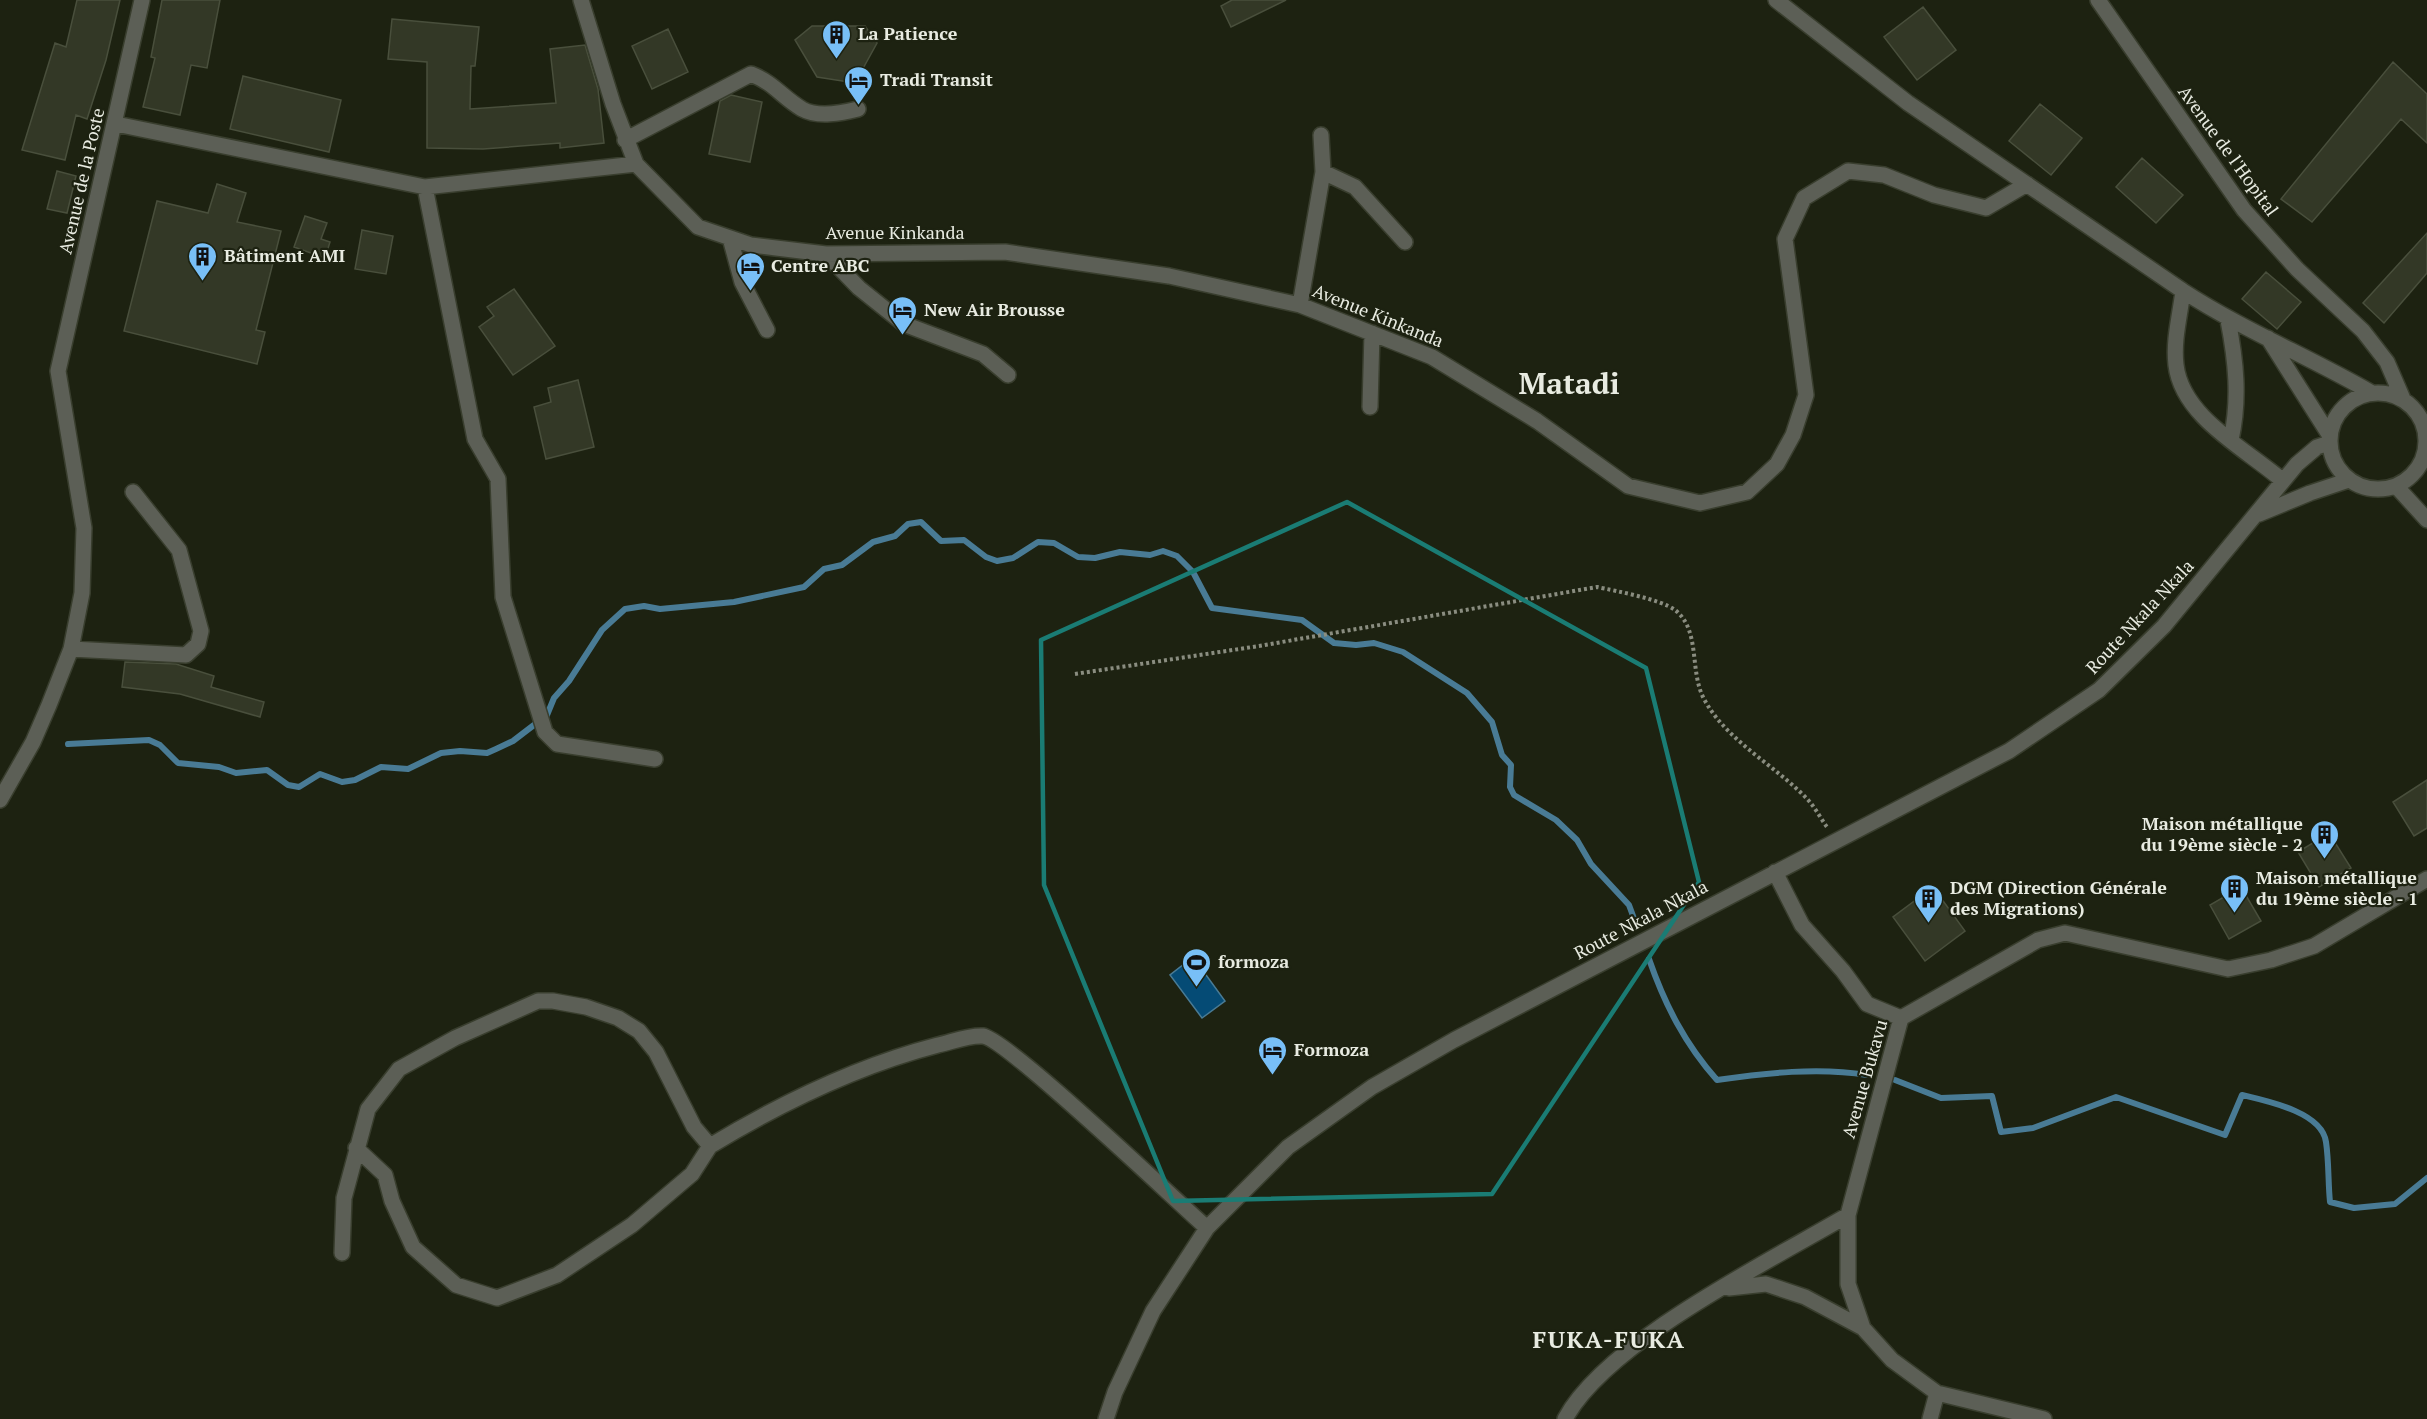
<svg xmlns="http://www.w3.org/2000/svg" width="2427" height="1419" viewBox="0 0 2427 1419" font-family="'PT Serif',serif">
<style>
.water{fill:#054b75;stroke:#497b95;stroke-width:1.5}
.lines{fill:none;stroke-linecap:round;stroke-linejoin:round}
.stream{stroke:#497b95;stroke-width:6}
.building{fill:#333826;stroke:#494f3c;stroke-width:1.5}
.minor-casing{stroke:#393e2e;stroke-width:18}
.path{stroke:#8a8d80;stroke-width:4;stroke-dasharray:3 3;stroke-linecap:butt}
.minor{stroke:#5c5f56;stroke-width:15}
.marked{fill:none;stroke:#1a7c74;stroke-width:4.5;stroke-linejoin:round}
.labels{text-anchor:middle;stroke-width:4.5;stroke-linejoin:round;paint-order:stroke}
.poi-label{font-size:18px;font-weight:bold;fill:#e8ebe1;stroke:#1d2211;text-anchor:start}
.street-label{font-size:18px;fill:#e8ebe1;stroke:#1d2211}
.district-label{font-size:24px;font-weight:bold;letter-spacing:1.5px;fill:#e8ebe1;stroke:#1d2211}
.town-label{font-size:30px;font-weight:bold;fill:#e8ebe1;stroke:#1d2211}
</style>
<rect width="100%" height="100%" fill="#1d2211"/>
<!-- water -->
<path class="water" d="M1193 957 1225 1001 1202 1018 1170 975Z"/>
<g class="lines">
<!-- stream -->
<path class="stream" d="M68 744 149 740 160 745 178 763 219 767 236 773 267 770 288 785 299 787 320 774 342 782 355 780 381 767 408 769 441 753 460 751 487 753 496 749 513 741 547 715 554 698 569 681 602 630 625 609 644 606 660 609 734 602 804 587 824 569 842 565 873 542 895 536 908 524 921 522 941 541 964 540 986 557 997 561 1013 558 1038 542 1054 543 1078 557 1095 558 1120 552 1150 555 1163 551 1177 556 1193 572 1212 608 1302 620 1334 643 1356 645 1374 643 1403 652 1467 693 1492 722 1502 755 1511 765 1510 787 1514 795 1556 820 1577 840 1591 864 1629 905 1636 924
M1649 959C1665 1005 1685 1044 1717 1080 1766 1073 1818 1067 1867 1075
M1895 1080 1941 1098 1992 1096 2001 1132 2033 1128 2116 1097 2225 1135 2242 1095C2267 1101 2322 1112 2326 1142 2329 1162 2328 1183 2330 1202L2354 1208 2395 1204 2427 1178"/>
</g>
<!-- building -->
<path class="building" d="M77 0H120L106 60 87 119 76 115 65 160 22 150 55 43 66 47Z
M162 0H220L207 68 191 65 180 115 143 107 155 58 151 57Z
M1232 0H1286L1231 27 1221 6Z
M1923 7 1956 50 1917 80 1884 37Z
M392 19 479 27 475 66H471L470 109 556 103 550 49 585 45 598 89 604 143 560 148V143L483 149 427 148V62L388 59Z
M812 26H865L877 43 855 83 817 77 795 40Z
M668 29 688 72 652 89 632 46Z
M2393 62 2427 94V143L2401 119 2312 222 2281 199Z
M243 76 341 100 329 152 230 129Z
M731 95 762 102 750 162 709 154 720 101Z
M2040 104 2082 138 2051 175 2009 141Z
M2142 158 2183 195 2156 223 2116 187Z
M57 171 76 176 67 213 47 209Z
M217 184 246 193 237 222 281 231 256 330 265 332 257 364 124 331 157 201 208 213Z
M305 216 327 223 321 239 330 242 325 258 294 247Z
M362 230 393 236 386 274 355 269Z
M2427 233V273L2384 323 2363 303Z
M2266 272 2301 302 2277 329 2242 299Z
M514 289 555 346 513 375 479 327 494 316 487 307Z
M578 380 594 447 546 459 534 407 551 402 548 388Z
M125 662 176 664 214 676 211 687 264 702 260 717 180 694 122 687Z
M2427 780V828L2414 836 2393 802Z
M2329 833 2351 868 2319 887 2298 852Z
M1933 887 1965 931 1925 961 1893 917Z
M2241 887 2261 921 2229 939 2210 905Z"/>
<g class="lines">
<defs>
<path id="minor" d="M581 0 613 104 636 164 698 227 751 245 826 254 1005 252 1169 276 1300 305 1432 357 1537 421 1628 486 1700 503 1747 492 1777 464 1793 435 1806 395 1785 239 1804 198 1848 171 1884 175 1934 195 1986 208 2027 184
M1776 0 1908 103 2183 291C2243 330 2310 357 2372 393
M2098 0 2244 210 2297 269 2363 331 2387 362 2403 399
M116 124 425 187 636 164
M625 140 751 74C774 83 782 97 802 109 818 118 842 113 858 109
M1323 172 1355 187 1405 242
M425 187 475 439 498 479 503 597 545 732 557 744 655 759
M730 238 742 282 767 330
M826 254 859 288 904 324 983 354 1008 375
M2183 291C2180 315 2173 341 2176 365 2182 417 2246 449 2283 481
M1300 305 1323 172 1321 135
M2228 320C2236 361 2240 399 2231 440
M2268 338 2330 436
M2330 441a48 48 0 1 1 96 0a48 48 0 1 1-96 0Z
M1370 407 1372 333
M2396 486 2427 520
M2259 514 2310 493 2349 480
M71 649 186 655 198 644 201 631 179 550 133 492
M0 800 33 742 49 705 71 649 82 593 84 528 58 371 142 0
M1775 872 1802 925 1843 971 1867 1004 1901 1018
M356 1148 385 1175 392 1201 413 1247 456 1285 497 1298 557 1275 632 1225 692 1174 710 1146
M342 1253 344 1198 368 1109 399 1069 455 1038 538 1001H553L586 1007 618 1018 639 1031 656 1052 694 1127 710 1146C781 1103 857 1066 938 1045 952 1042 968 1035 983 1036 1007 1039 1176 1201 1207 1228
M1729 1288 1766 1284 1805 1297 1863 1328
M1106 1419 1115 1392 1153 1311 1207 1228 1288 1147 1372 1087 1454 1040 2009 751 2099 690 2164 626 2297 464 2317 447 2329 443
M1565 1419C1606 1342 1770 1261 1848 1215
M1930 1419 1937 1393
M2044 1419 1937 1393 1892 1360 1863 1328 1848 1284V1215L1901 1018 2038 940 2065 933 2228 969 2271 960 2314 946 2427 879"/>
</defs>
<!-- minor casing -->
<use href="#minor" class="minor-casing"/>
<!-- path -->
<path class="path" d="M1075 674 1259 646 1597 587C1616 591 1660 599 1675 610 1701 630 1689 671 1704 699 1727 742 1777 766 1809 801 1816 809 1821 819 1827 827"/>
<!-- minor -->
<use href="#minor" class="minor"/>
</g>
<!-- marked area -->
<path class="marked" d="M1347 502 1646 668 1699 882 1492 1194 1173 1201 1044 885 1041 640Z"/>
<!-- icons -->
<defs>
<symbol id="building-pin" viewBox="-11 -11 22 30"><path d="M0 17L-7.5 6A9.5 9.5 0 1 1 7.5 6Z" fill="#78bff7" stroke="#1d2211"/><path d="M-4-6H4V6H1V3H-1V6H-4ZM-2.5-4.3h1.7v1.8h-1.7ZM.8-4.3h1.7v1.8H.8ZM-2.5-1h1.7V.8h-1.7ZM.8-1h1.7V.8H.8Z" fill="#111"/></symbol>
<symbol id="hotel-pin" viewBox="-11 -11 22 30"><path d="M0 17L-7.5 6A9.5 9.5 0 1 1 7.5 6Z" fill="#78bff7" stroke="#1d2211"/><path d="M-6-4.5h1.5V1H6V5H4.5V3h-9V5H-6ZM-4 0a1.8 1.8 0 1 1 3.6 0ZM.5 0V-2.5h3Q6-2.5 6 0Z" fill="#111"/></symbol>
<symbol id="stadium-pin" viewBox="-11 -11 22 30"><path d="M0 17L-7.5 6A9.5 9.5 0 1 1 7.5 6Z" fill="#78bff7" stroke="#1d2211"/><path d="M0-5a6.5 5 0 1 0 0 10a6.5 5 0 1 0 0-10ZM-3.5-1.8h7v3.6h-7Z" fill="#111"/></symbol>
</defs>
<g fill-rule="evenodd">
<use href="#building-pin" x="820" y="18" width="33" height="45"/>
<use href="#hotel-pin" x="842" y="64" width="33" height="45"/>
<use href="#building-pin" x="186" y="240" width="33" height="45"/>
<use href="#hotel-pin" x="734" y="250" width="33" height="45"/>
<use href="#hotel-pin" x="886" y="294" width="33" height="45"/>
<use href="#building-pin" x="2308" y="818" width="33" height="45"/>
<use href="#building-pin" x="2218" y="872" width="33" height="45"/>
<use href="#building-pin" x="1912" y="882" width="33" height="45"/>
<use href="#stadium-pin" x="1180" y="946" width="33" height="45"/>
<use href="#hotel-pin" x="1256" y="1034" width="33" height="45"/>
</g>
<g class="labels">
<!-- poi labels -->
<g class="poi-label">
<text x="858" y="40">La Patience</text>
<text x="880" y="86">Tradi Transit</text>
<text x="224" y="262">Bâtiment AMI</text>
<text x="771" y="272">Centre ABC</text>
<text x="924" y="316">New Air Brousse</text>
<text x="2303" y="830" text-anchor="end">Maison métallique<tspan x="2303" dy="21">du 19ème siècle - 2</tspan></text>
<text x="2256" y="884">Maison métallique<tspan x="2256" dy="21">du 19ème siècle - 1</tspan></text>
<text x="1950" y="894">DGM (Direction Générale<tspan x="1950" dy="21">des Migrations)</tspan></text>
<text x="1218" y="968">formoza</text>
<text x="1294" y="1056">Formoza</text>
</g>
<!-- street labels -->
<g class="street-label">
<text transform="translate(2228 151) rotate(54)" y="6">Avenue de l'Hopital</text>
<text transform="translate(82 181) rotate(-77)" y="6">Avenue de la Poste</text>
<text x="895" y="239">Avenue Kinkanda</text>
<text transform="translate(1378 316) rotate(22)" y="6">Avenue Kinkanda</text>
<text transform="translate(2140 617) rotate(-47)" y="6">Route Nkala Nkala</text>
<text transform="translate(1641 920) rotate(-28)" y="6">Route Nkala Nkala</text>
<text transform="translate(1865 1079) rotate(-74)" y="6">Avenue Bukavu</text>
</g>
<!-- district labels -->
<g class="district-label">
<text x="1609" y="1348">FUKA-FUKA</text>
</g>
<!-- town labels -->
<g class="town-label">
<text x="1569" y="394">Matadi</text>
</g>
</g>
</svg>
